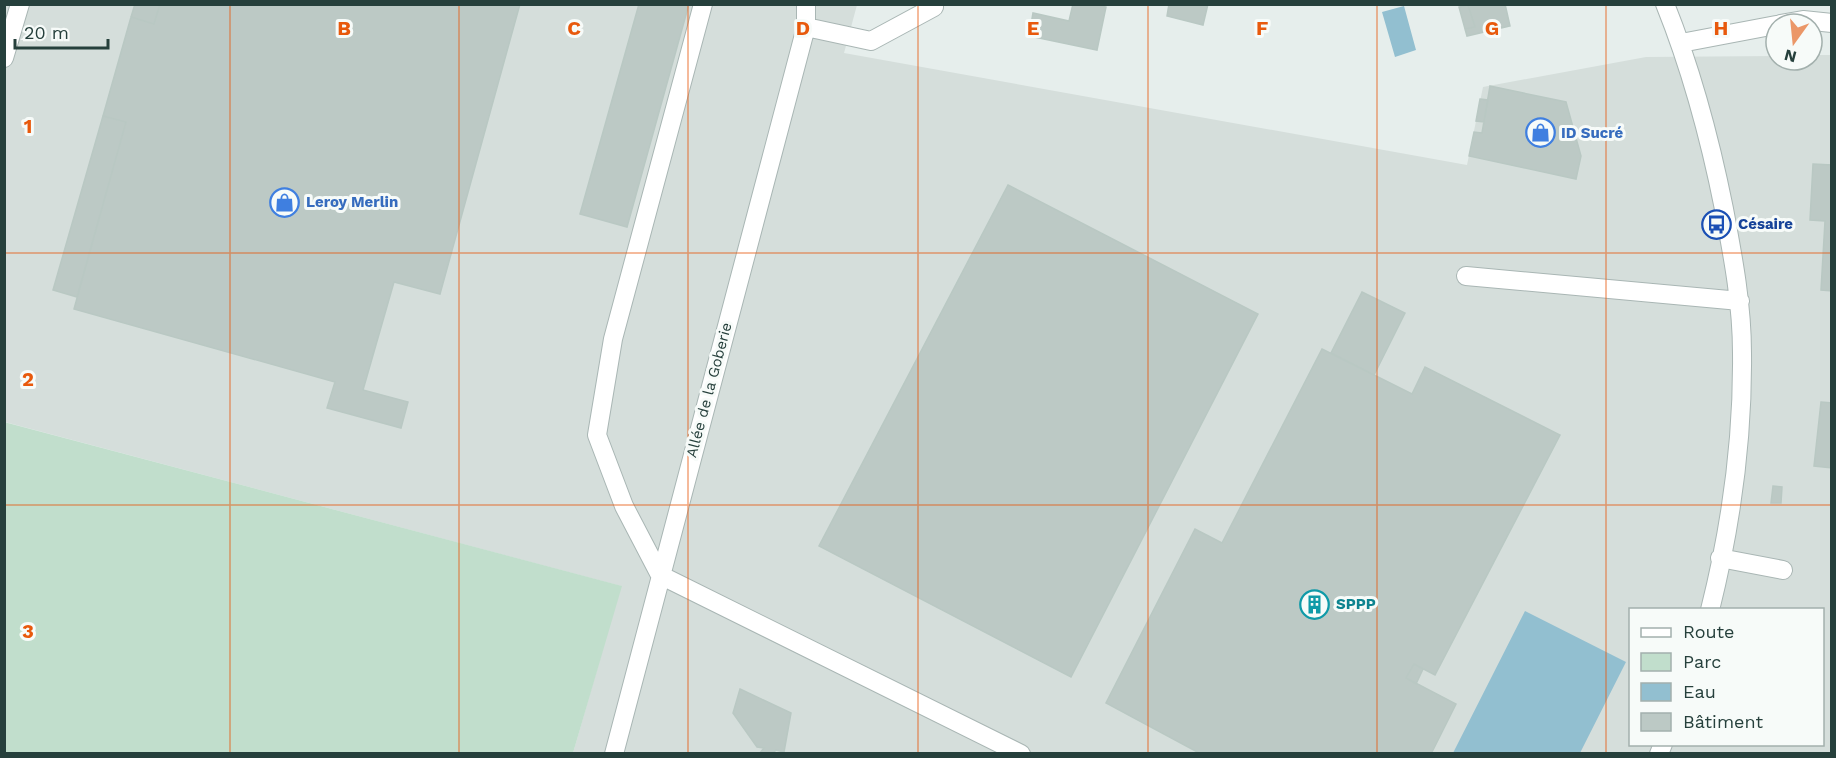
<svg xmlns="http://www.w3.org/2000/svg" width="1836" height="758" viewBox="0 0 1836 758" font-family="'Work Sans',sans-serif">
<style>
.built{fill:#d5dedb;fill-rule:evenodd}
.green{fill:#c1decc}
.water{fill:#92bfd0}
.building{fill:#bcc9c5;stroke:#b9c8c3;stroke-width:1.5}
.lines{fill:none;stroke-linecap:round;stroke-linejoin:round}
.minor-casing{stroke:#a9b6b4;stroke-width:20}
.minor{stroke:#fff;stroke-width:18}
.grid{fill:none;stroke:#e8590c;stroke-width:1.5;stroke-opacity:0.55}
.labels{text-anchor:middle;stroke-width:6;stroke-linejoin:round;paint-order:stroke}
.shop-label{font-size:15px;font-weight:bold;fill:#366cbe;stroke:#f7fbf9;text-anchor:start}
.transit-label{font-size:15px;font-weight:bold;fill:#164399;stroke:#f7fbf9;text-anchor:start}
.street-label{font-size:15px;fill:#26403c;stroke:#f7fbf9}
.culture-label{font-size:15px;font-weight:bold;fill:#0d838f;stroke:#f7fbf9;text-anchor:start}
.grid-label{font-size:20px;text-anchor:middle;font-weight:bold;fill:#e8590c;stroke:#f7fbf9;stroke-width:6;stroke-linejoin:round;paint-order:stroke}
</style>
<rect width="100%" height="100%" fill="#e6eeec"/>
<!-- built -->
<path class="built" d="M4 5H857L844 53 1467 165 1483 87 1646 57 1776 56V60H1812V55H1831V753H573L621 586 5 422ZM1630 610H1822V744H1630Z"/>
<!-- green -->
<path class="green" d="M4 422 622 586 573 753H5Z"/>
<!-- water -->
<path class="water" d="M1404 6 1416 50 1395 57 1382 12Z
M1525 611 1626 662 1580 753H1453Z"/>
<!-- building -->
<path class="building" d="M135 4H160L154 24 131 17Z
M160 4H520L440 294 394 282 363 390 408 402 401 428 327 408 335 382 74 309 126 122 103 116 131 17 154 24Z
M639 4H689L627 227 580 214Z
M1073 4H1094L1106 7 1097 50 1029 36 1033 13 1069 21Z
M1169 4H1208L1203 25 1167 16Z
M1505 4 1510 26 1467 36 1465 29 1475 27 1468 5Z
M1468 5 1475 27 1465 29 1459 7Z
M1490 86 1566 102 1581 156 1576 179 1469 156 1474 132 1482 133Z
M1480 99 1488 100 1484 122 1476 121Z
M103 116 126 122 77 297 53 290Z
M1813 164 1832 165V291L1821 290 1825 221 1810 220Z
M1008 185 1258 314 1071 677 819 546Z
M1362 292 1405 313 1374 375 1331 353Z
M1322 349 1412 394 1425 367 1560 435 1435 675 1414 664 1406 678 1456 704 1431 754H1201L1106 703 1195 529 1222 543Z
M1821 402 1832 403V468L1814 466Z
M1773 486 1782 487 1781 503H1771Z
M1414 664 1423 669 1416 684 1406 678Z
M740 689 791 713 784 752 776 750 772 754H759L764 748 757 747 733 713Z"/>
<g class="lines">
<defs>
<path id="minor" d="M703 4 613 339 597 435 624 506 660 575 1021 754
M1665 4C1692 71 1710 139 1724 209 1733 257 1742 304 1742 353 1743 439 1731 526 1710 610
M1780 24 1803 20 1832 23
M806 27 871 41 934 7
M1681 43 1776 25
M4 58 20 4
M1466 276 1740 301
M1720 558 1783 570
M614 754 806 27V4
M1659 754 1663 744"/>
</defs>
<!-- minor casing -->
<use href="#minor" class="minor-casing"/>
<!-- minor -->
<use href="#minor" class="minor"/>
</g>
<!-- grid -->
<path class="grid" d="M230 4V754M459 4V754M688 4V754M918 4V754M1148 4V754M1377 4V754M1606 4V754M4 253H1832M4 505H1832"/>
<!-- icons -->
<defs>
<symbol id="shop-ring" viewBox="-11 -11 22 22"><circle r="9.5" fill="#f7fbf9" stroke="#3f7fe0" stroke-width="1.5"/><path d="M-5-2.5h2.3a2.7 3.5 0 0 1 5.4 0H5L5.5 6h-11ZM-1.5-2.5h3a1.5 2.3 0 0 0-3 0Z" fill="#3f7fe0"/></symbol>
<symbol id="bus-ring" viewBox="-11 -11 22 22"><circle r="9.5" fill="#f7fbf9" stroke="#1a4fb4" stroke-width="1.5"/><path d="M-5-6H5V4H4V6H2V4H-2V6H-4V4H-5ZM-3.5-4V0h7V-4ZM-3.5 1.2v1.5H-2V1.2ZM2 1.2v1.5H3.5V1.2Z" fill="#1a4fb4"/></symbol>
<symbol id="building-ring" viewBox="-11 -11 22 22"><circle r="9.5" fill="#f7fbf9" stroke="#0f9aa8" stroke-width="1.5"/><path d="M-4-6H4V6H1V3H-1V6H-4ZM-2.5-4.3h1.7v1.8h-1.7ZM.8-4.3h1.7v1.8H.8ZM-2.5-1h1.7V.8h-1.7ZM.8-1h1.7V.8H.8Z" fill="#0f9aa8"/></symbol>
</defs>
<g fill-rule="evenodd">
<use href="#shop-ring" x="1524" y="116" width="33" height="33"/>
<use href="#shop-ring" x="268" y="186" width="33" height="33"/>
<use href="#bus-ring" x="1700" y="208" width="33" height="33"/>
<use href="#building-ring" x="1298" y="588" width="33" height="33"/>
</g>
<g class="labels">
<!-- shop labels -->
<g class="shop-label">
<text x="1561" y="138">ID Sucré</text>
<text x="306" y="207">Leroy Merlin</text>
</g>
<!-- transit labels -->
<g class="transit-label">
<text x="1738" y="229">Césaire</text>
</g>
<!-- street labels -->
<g class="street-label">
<text transform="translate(709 390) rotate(-75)" y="5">Allée de la Goberie</text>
</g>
<!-- culture labels -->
<g class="culture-label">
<text x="1336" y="609">SPPP</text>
</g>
</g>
<g class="grid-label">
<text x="344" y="35">B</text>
<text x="574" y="35">C</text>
<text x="803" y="35">D</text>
<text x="1033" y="35">E</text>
<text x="1262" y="35">F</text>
<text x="1492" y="35">G</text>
<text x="1721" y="35">H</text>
<text x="28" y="133">1</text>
<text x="28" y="386">2</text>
<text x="28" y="638">3</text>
</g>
<!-- border -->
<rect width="1836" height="758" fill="none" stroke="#26403c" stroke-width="12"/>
<!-- legend -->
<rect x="1629" y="608" width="195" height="138" fill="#f7fbf9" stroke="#a3b0ad" stroke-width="1.5"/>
<rect x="1641" y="628" width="30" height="9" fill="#ffffff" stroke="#a3b0ad" stroke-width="1.5"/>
<text x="1683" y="638" font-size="18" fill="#26403c">Route</text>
<rect x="1641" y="653" width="30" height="18" fill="#c1decc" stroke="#a3b0ad" stroke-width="1.5"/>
<text x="1683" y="668" font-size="18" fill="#26403c">Parc</text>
<rect x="1641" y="683" width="30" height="18" fill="#92bfd0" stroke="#a3b0ad" stroke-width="1.5"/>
<text x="1683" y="698" font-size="18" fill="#26403c">Eau</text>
<rect x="1641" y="713" width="30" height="18" fill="#bcc9c5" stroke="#a3b0ad" stroke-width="1.5"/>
<text x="1683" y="728" font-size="18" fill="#26403c">Bâtiment</text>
<!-- north arrow -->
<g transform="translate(1794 42) rotate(195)"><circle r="28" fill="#f7fbf9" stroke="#a3b0ad" stroke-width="1.5"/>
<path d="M0-4.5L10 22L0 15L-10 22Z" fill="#eb9768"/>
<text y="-9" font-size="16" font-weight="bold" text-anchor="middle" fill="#26403c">N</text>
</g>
<!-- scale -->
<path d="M15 39v9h93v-9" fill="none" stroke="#26403c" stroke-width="3"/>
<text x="24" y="39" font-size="18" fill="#26403c" stroke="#f7fbf9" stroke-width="4.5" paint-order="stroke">20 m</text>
</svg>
